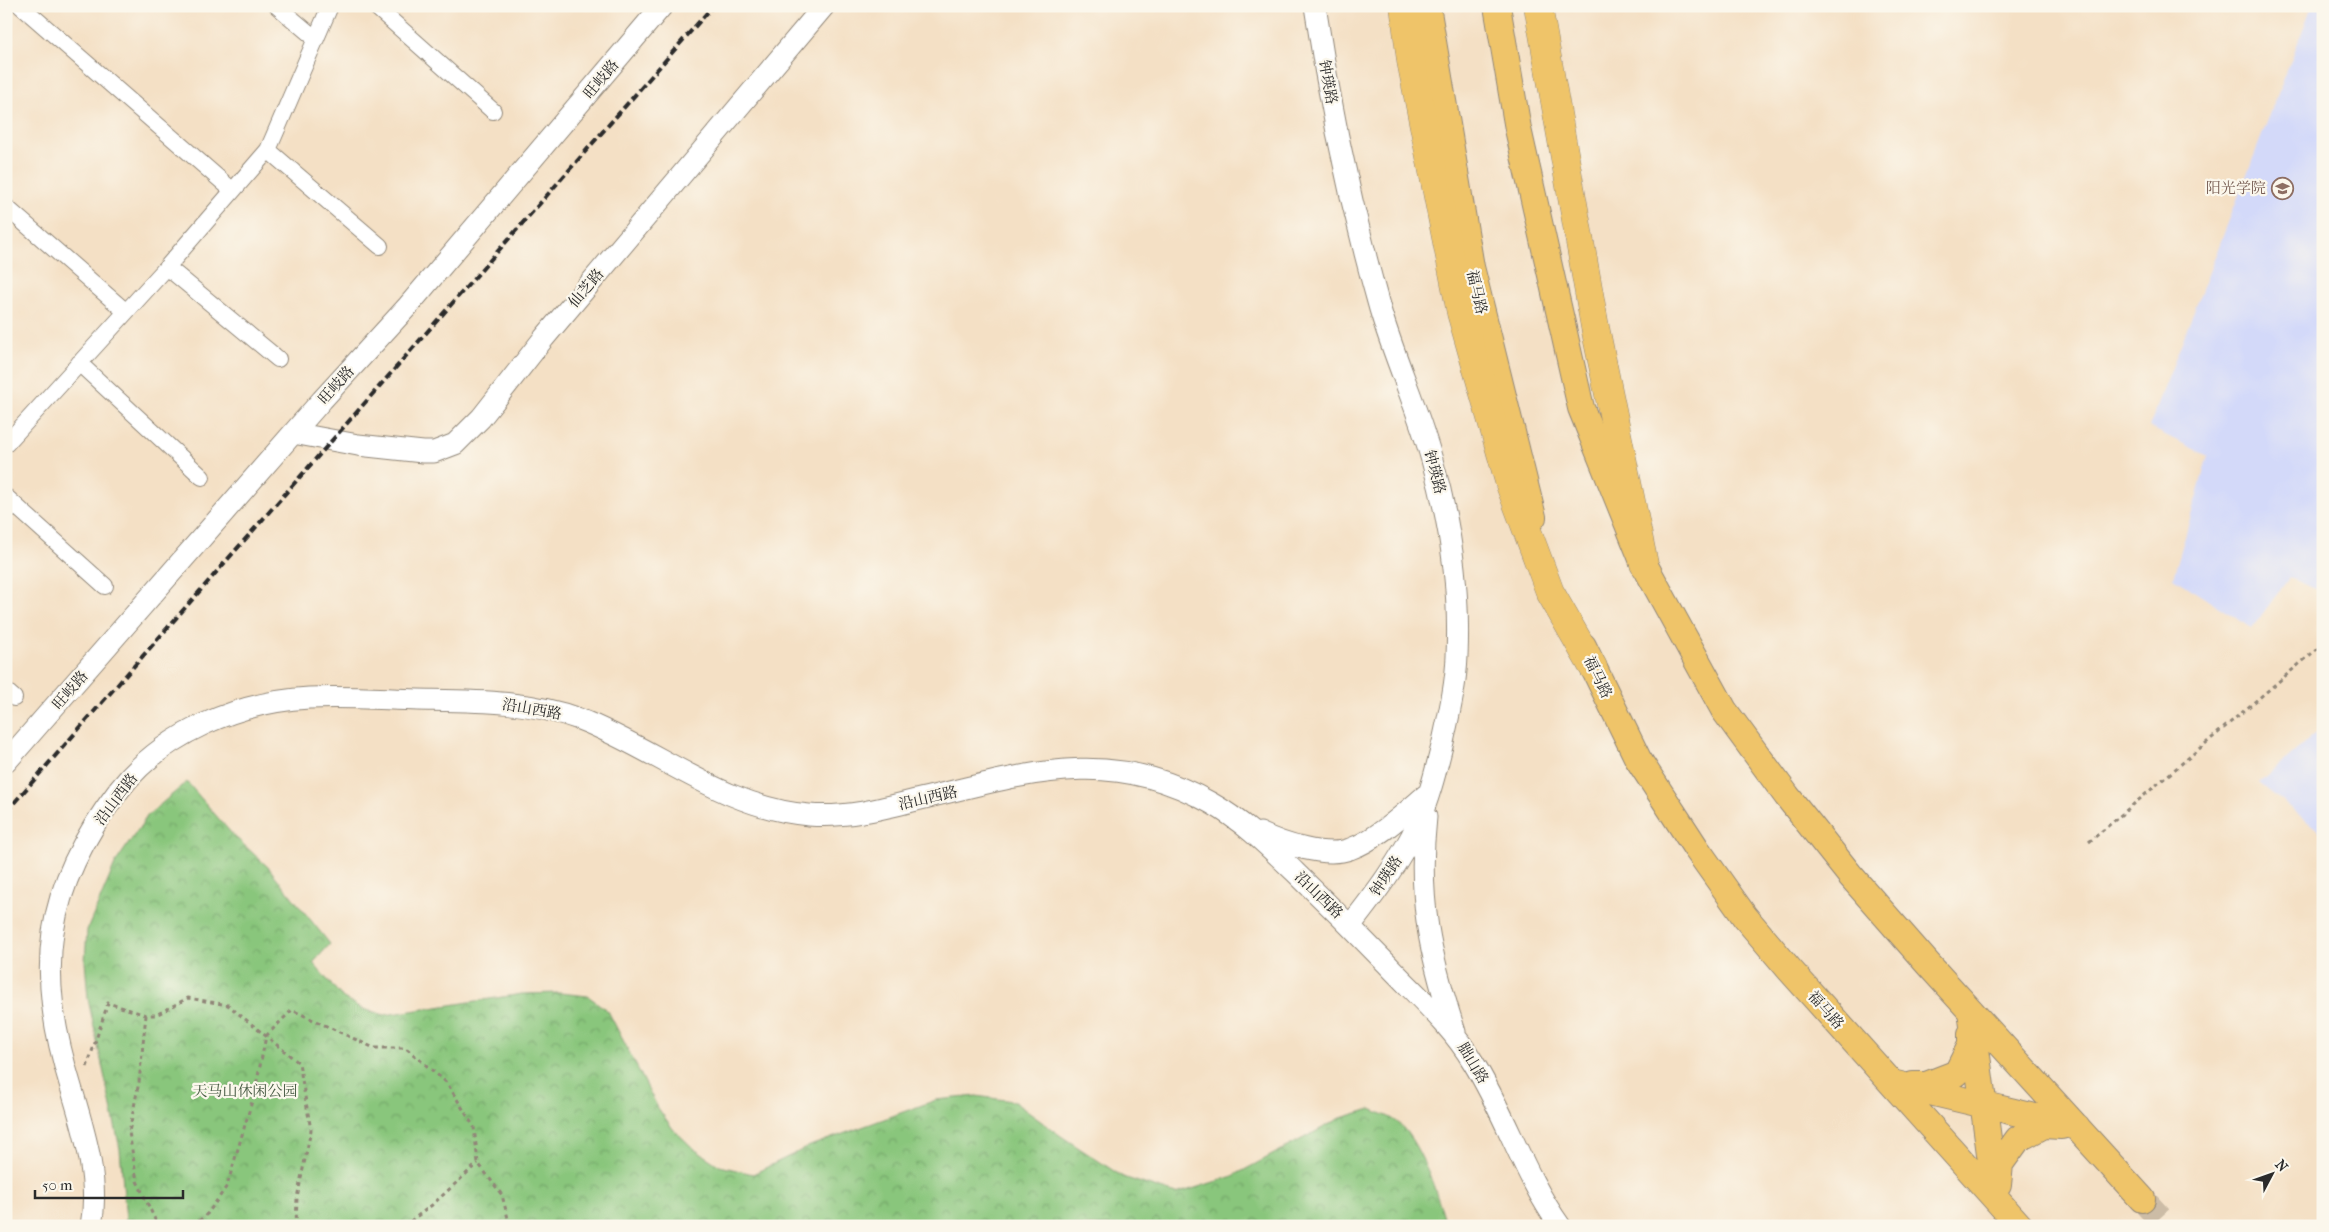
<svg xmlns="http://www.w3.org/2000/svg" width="2329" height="1232" viewBox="0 0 2329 1232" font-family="'IM FELL French Canon','Noto Serif SC',serif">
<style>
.built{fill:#d3d9f9}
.park{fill:url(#park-crowns);stroke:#5a7854}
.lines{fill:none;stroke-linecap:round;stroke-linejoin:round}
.primary-tunnel{stroke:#ccbca6;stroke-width:26;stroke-dasharray:26 13;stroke-linecap:butt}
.minor-casing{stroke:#908678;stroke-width:18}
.tertiary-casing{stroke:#908678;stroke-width:23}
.primary-casing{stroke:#908678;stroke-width:28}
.trunk-casing{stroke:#908678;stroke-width:29}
.path{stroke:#908678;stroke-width:3;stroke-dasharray:4 4;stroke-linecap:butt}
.minor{stroke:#fff;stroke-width:16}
.tertiary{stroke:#fff;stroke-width:21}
.primary{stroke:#efc469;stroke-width:26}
.trunk{stroke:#efc469;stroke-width:28}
.rail{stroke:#2b2b2b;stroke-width:4;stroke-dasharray:8 4;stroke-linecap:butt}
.labels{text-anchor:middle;stroke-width:4.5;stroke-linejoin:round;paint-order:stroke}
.street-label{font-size:15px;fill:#2b2b2b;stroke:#fbf7ec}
.education-label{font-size:15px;fill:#785e54;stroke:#fbf7ec;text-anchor:end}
.park-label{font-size:15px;fill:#475a43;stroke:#fbf7ec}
</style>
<defs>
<pattern id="park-crowns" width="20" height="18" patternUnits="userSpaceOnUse" patternTransform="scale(1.25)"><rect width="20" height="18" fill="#89c67c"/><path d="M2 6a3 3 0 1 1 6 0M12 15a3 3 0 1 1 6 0" fill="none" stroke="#70a166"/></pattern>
</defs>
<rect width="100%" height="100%" fill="#fbf7ec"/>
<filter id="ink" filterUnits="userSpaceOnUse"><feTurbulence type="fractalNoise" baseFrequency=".02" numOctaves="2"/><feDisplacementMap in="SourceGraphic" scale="10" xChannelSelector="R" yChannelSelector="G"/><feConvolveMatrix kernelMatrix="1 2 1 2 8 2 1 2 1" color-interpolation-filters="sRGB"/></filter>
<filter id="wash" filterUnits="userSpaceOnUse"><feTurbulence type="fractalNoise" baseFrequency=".0096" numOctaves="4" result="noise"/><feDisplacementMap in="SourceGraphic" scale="20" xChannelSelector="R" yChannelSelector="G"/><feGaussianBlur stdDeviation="1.12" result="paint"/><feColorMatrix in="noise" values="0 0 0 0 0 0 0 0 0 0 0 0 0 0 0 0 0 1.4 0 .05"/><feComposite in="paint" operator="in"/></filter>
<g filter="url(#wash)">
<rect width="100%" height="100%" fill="#f4e0c5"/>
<!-- built -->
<path class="built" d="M2312 6H2323V592L2289 578 2252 628 2173 578 2208 456 2149 427Z
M2323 727V834L2259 783Z"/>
<!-- park -->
<path class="park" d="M187 782 232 834 268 867 330 944 313 963 342 997 362 1009 385 1015 522 994 560 993 588 996 608 1011 658 1108 673 1129 694 1149 720 1166 753 1174 810 1146 936 1100 976 1096 1013 1101 1061 1136 1123 1177 1176 1194 1233 1176 1341 1118 1371 1109C1379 1113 1389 1116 1396 1121 1419 1139 1439 1197 1446 1226H125L126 1220 120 1149 88 999 85 961 87 930 116 862 148 815Z"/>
</g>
<g filter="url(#ink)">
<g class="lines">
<!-- primary-tunnel -->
<path class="primary-tunnel" d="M2142 1199 2167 1226"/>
<defs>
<path id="minor" d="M21 6 232 190
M277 6 316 39
M375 6 493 111
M268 150 380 246
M6 207 125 311
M167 267 278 359
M79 363 202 477
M6 444 167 267 268 150 330 6
M6 497 105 586
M6 691 14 698"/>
<path id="tertiary" d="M1315 6C1330 108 1352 210 1380 309 1395 360 1418 409 1432 460 1450 522 1460 591 1457 656 1456 685 1449 714 1443 742 1436 770 1429 799 1417 825 1400 861 1375 894 1350 926
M293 433 358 445 423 452H434L455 444 481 418 544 338 824 6
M6 762 322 400 408 306 662 6
M1426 817C1417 899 1430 955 1455 1032
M1260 833C1282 844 1326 858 1350 849 1376 840 1405 813 1426 795
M91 1226C100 1180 84 1131 71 1087 35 970 43 890 119 790 163 733 238 702 309 698 345 696 382 699 418 700 472 701 528 700 579 719 657 749 723 808 809 815 845 818 881 809 916 800 1023 775 1108 744 1211 803 1243 821 1269 847 1295 872 1326 902 1357 933 1387 964 1417 996 1451 1025 1473 1062 1506 1115 1524 1176 1560 1226"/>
<path id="primary" d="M1427 6 1471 267 1533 517
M1497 6 1518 129 1581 408 1644 564 1724 710 1787 796 1850 875 1928 964 2142 1199
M1583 646 1638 759 1696 848 1745 917 1790 970 2020 1226
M1971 1011 1996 1199
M1892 1083 2077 1127
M1913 1085H1926L1957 1073 1971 1045V1034
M1998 1185 2000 1164 2018 1139 2044 1125 2061 1126"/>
<path id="trunk" d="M1404 6 1411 61 1461 313 1510 485 1550 592 1593 667
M1538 6 1595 327 1644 564"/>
</defs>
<!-- minor casing -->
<use href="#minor" class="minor-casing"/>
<!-- tertiary casing -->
<use href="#tertiary" class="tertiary-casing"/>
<!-- primary casing -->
<use href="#primary" class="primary-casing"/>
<!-- trunk casing -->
<use href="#trunk" class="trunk-casing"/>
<!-- path -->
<path class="path" d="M2089 842 2323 644
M146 1015 139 1082 129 1132 137 1181 158 1226
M87 1067 108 1003 146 1015H156L188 998 228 1005 299 1063 311 1130 297 1198 296 1226
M193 1226 208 1213 227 1186 255 1091 266 1036 292 1010 374 1048H406L447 1083 474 1127 478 1163 502 1195 510 1226
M404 1226 432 1205 478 1163"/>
<!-- minor -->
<use href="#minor" class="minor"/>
<!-- tertiary -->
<use href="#tertiary" class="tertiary"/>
<!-- primary -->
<use href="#primary" class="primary"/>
<!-- trunk -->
<use href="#trunk" class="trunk"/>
<!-- rail -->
<path class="rail" d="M6 812 713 6"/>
</g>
</g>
<!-- icons -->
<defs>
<symbol id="university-ring" viewBox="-11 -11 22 22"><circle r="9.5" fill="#fbf7ec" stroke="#8d6e63" stroke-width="1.5"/><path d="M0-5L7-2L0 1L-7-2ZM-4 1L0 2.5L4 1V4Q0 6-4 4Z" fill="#8d6e63"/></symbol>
</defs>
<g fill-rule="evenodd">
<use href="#university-ring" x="2270" y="176" width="25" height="25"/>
</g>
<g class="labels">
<!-- street labels -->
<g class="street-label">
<text transform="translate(601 79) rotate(-50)" y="5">旺岐路</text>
<text transform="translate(1328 82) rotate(80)" y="5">钟瑛路</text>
<text transform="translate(586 288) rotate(-50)" y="5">仙芝路</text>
<text transform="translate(1477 292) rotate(77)" y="5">福马路</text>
<text transform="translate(336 385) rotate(-48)" y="5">旺岐路</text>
<text transform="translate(1435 472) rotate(75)" y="5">钟瑛路</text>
<text transform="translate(1598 677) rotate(64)" y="5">福马路</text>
<text transform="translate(70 690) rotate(-49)" y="5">旺岐路</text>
<text transform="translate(532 709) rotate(10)" y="5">沿山西路</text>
<text transform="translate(928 798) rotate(-13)" y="5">沿山西路</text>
<text transform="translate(116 799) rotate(-53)" y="5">沿山西路</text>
<text transform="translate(1386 876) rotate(-57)" y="5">钟瑛路</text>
<text transform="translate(1319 895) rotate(44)" y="5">沿山西路</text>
<text transform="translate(1826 1010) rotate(48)" y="5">福马路</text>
<text transform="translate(1473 1063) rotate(59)" y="5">胐山路</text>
</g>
<!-- education labels -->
<g class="education-label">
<text x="2266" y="193">阳光学院</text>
</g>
<!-- park labels -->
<g class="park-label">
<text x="245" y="1096">天马山休闲公园</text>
</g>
</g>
<!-- margin -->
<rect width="2329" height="1232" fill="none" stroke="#fbf7ec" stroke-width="25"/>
<!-- north arrow -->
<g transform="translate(2272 1174) rotate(49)" stroke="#fbf7ec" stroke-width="4" paint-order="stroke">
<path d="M0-4L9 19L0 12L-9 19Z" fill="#2b2b2b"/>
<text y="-8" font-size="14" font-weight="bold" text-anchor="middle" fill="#2b2b2b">N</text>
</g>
<!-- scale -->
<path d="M35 1190v8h148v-8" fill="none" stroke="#2b2b2b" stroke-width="2.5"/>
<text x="42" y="1190" font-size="15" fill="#2b2b2b" stroke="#fbf7ec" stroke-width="4" paint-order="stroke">50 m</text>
</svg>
